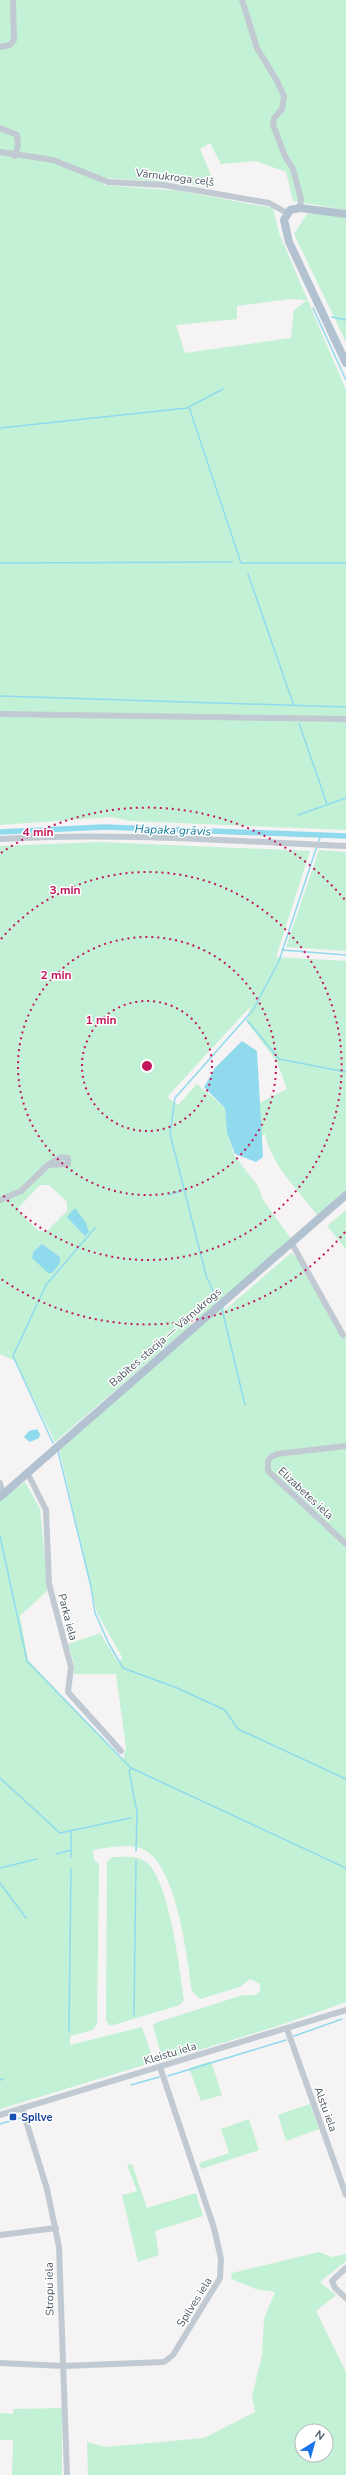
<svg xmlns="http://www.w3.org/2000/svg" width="346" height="2475" viewBox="0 0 346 2475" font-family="'Nunito Sans',sans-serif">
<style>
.green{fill:#c3f1d5;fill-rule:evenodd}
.water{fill:#90daee}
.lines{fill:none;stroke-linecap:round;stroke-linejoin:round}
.stream{stroke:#90daee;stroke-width:1.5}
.canal{stroke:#90daee;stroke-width:5.5}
.minor{stroke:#c1cad2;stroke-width:6}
.major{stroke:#b3c2d1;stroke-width:8}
.ring{fill:none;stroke:#c2185b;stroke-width:2;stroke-dasharray:2 4}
.transit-dot{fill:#1a4fb4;stroke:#fff;stroke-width:1.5}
.labels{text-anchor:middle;stroke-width:3;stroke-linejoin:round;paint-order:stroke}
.street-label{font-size:11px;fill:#4a5661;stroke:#fff}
.transit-label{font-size:11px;font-weight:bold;fill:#164399;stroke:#fff;text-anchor:start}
.water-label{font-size:12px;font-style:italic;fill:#0c7c9b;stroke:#fff}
.centre{fill:#c2185b;stroke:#fff;stroke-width:2}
.ring-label{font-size:12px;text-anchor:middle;font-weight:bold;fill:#c2185b;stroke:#fff;stroke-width:3;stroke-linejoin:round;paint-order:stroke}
</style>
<rect width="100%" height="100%" fill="#f5f3f3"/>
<!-- green -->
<path class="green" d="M0 0H346V210L293 201 286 172 256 161 221 164 210 143 200 149 213 180 208 187 181 183 104 178 103 185 180 191 273 208 279 233 346 390V830L131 821 111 817 0 825ZM290 299 307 300 294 310 291 338 185 353 176 325 237 319V306Z
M307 214H327L346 217V342L294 234Z
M100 842 310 851 276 957 346 961V1190L317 1215C299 1191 271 1165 265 1134L261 1136 259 1103 287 1089 277 1062 247 1022 250 1007 167 1097 178 1105 197 1084 225 1108 227 1133 234 1155 258 1186 263 1200 292 1240 221 1300 225 1310 291 1253 297 1258 342 1338 346 1337V2002L281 2025 163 2061 153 2026 155 2023 243 1995H256L260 1991V1984L250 1979 240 1987 200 1999 192 1991C187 1957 176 1853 136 1847 122 1844 107 1848 93 1850L94 1860 99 1864 97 2023 93 2030 70 2036V2045L142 2027 154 2062 0 2109V1491L2 1498 25 1482 40 1509 48 1590 20 1616 28 1660 123 1761 126 1748 116 1674H74V1664L68 1644 100 1633 119 1664 122 1657 97 1613 59 1448 205 1315 191 1321 190 1326 55 1442 15 1361 0 1354V846ZM40 1185H49L67 1202V1211L47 1231H39L20 1213 19 1207Z
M319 850 346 852V951L286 947Z
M346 1210V1249L327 1226Z
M112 1857C121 1857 136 1855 145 1861 169 1877 180 1971 184 2000L180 2005 110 2026 106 2021 107 1862Z
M211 2061 222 2095 201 2101 189 2068Z
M310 2104 319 2129 286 2141 278 2115Z
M249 2119 259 2150 201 2169 199 2163 229 2153 221 2129Z
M132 2164 147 2208 196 2193 203 2216 155 2231 159 2255 138 2262 122 2195 137 2191 127 2165Z
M319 2252 331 2257 346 2254V2261L320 2282 336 2295 316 2311 346 2372V2475H88L87 2442 106 2447 204 2438 255 2412 252 2397 262 2355 264 2319 275 2292 256 2289 231 2279 232 2273ZM302 2431H326V2455H302Z
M62 2408V2475H12L13 2440H0V2413L13 2414V2409Z"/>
<!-- water -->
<path class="water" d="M242 1041 257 1051 263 1157 256 1162 235 1154 227 1133 225 1108 204 1087 215 1068Z
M75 1208 86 1223 89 1232 85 1236 67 1217Z
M42 1244 60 1257V1263L52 1273H48L32 1258 33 1252Z
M37 1429 40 1434 39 1438 30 1442 24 1437 29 1431Z"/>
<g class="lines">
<!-- stream -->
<path class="stream" d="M313 308 346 380
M332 317 346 320
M189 407 241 563H346
M0 428 187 408 223 389
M0 563 232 562
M248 574 294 706
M0 696 346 707
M299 723 327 804
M298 815 346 798
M318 843 321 835
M282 950 346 955
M247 1020 279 1059 346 1072
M169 1195 183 1190
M217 1301 206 1275 170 1134 175 1098 253 1010 279 961 317 846
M222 1309 245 1405
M53 1443 13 1356 46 1285 95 1228
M58 1451 91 1587 95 1613 109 1644 123 1668 177 1688 225 1710 238 1729 346 1779
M0 1536 27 1661 131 1768 346 1868
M131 1768 129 1771 137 1812 136 1851
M0 1778 60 1833 131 1818
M56 1854 71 1850V1831
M71 1857V1850
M0 1868 37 1859
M0 1883 26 1918
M134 2015 136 1861
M69 2031 71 1869
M294 2036 342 2019
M168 2076 286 2040
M0 2080 3 2079
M131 2085 159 2077
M0 2124 23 2117"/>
<!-- canal -->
<path class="canal" d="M0 832 104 827 346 836"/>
<!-- minor -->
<path class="minor" d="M242 0 257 48 277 81 284 96 282 109 274 118 273 125 285 156 293 169 301 199 300 208
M0 47 10 45 14 40 13 0
M0 128 17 135 18 145 15 156
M0 152 53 160 108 182 163 185 206 192 269 203 287 213
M0 714 346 719
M0 839C116 832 231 841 346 846
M0 1200 21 1191 48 1165 61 1157 68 1158V1164L48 1165
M291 1242 343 1335
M346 1446 277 1454 271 1457 268 1461V1471L346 1544
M27 1472 46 1510 49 1584 71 1667 68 1692 121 1751
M0 1483 3 1495
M287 2029 346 2195
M22 2108 47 2189 59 2247 67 2475
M0 2115 346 2010
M0 2235 56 2228
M346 2268 332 2281 335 2288 346 2298
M0 2363 64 2366 164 2362 173 2355 220 2278 221 2259 214 2228 160 2067"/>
<!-- major -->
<path class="major" d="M346 214 300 208 290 210 284 220 289 242 346 363
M0 1497 346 1195"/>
</g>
<!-- distance rings -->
<g class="ring">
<circle cx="147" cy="1066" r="65"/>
<circle cx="147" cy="1066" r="129"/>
<path d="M1 939A194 194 0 1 1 1 1193"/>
<path d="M345 1232A258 258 0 0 1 1 1279M1 853A258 258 0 0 1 345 900"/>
</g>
<!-- markers -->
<rect class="transit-dot" x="9" y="2113" width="8" height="8" rx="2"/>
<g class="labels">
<!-- street labels -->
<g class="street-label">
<text transform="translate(175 177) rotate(7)" y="4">Vārnukroga ceļš</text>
<text transform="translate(165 1337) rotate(-41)" y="4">Babītes stacija — Vārnukrogs</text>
<text transform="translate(306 1493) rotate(43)" y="4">Elizabetes iela</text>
<text transform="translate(68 1617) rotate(75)" y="4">Parka iela</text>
<text transform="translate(170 2053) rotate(-17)" y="4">Kleistu iela</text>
<text transform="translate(326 2109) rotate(70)" y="4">Alstu iela</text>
<text transform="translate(49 2289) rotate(-91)" y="4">Stropu iela</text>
<text transform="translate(194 2302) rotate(-58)" y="4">Spilves iela</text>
</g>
<!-- transit labels -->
<g class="transit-label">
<text x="21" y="2121">Spilve</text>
</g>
<!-- water labels -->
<g class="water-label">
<text transform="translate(173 830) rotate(2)" y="4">Hapaka grāvis</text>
</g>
</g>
<circle cx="147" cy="1066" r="6" class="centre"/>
<g class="ring-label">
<text x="38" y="836">4 min</text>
<text x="65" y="894">3 min</text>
<text x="56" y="979">2 min</text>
<text x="101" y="1024">1 min</text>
</g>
<!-- north arrow -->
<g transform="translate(314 2443) rotate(37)"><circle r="19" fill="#ffffff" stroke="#b7bbc0"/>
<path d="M0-3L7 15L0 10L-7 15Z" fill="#1a73e8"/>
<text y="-6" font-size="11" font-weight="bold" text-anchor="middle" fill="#4a5661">N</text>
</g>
</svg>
